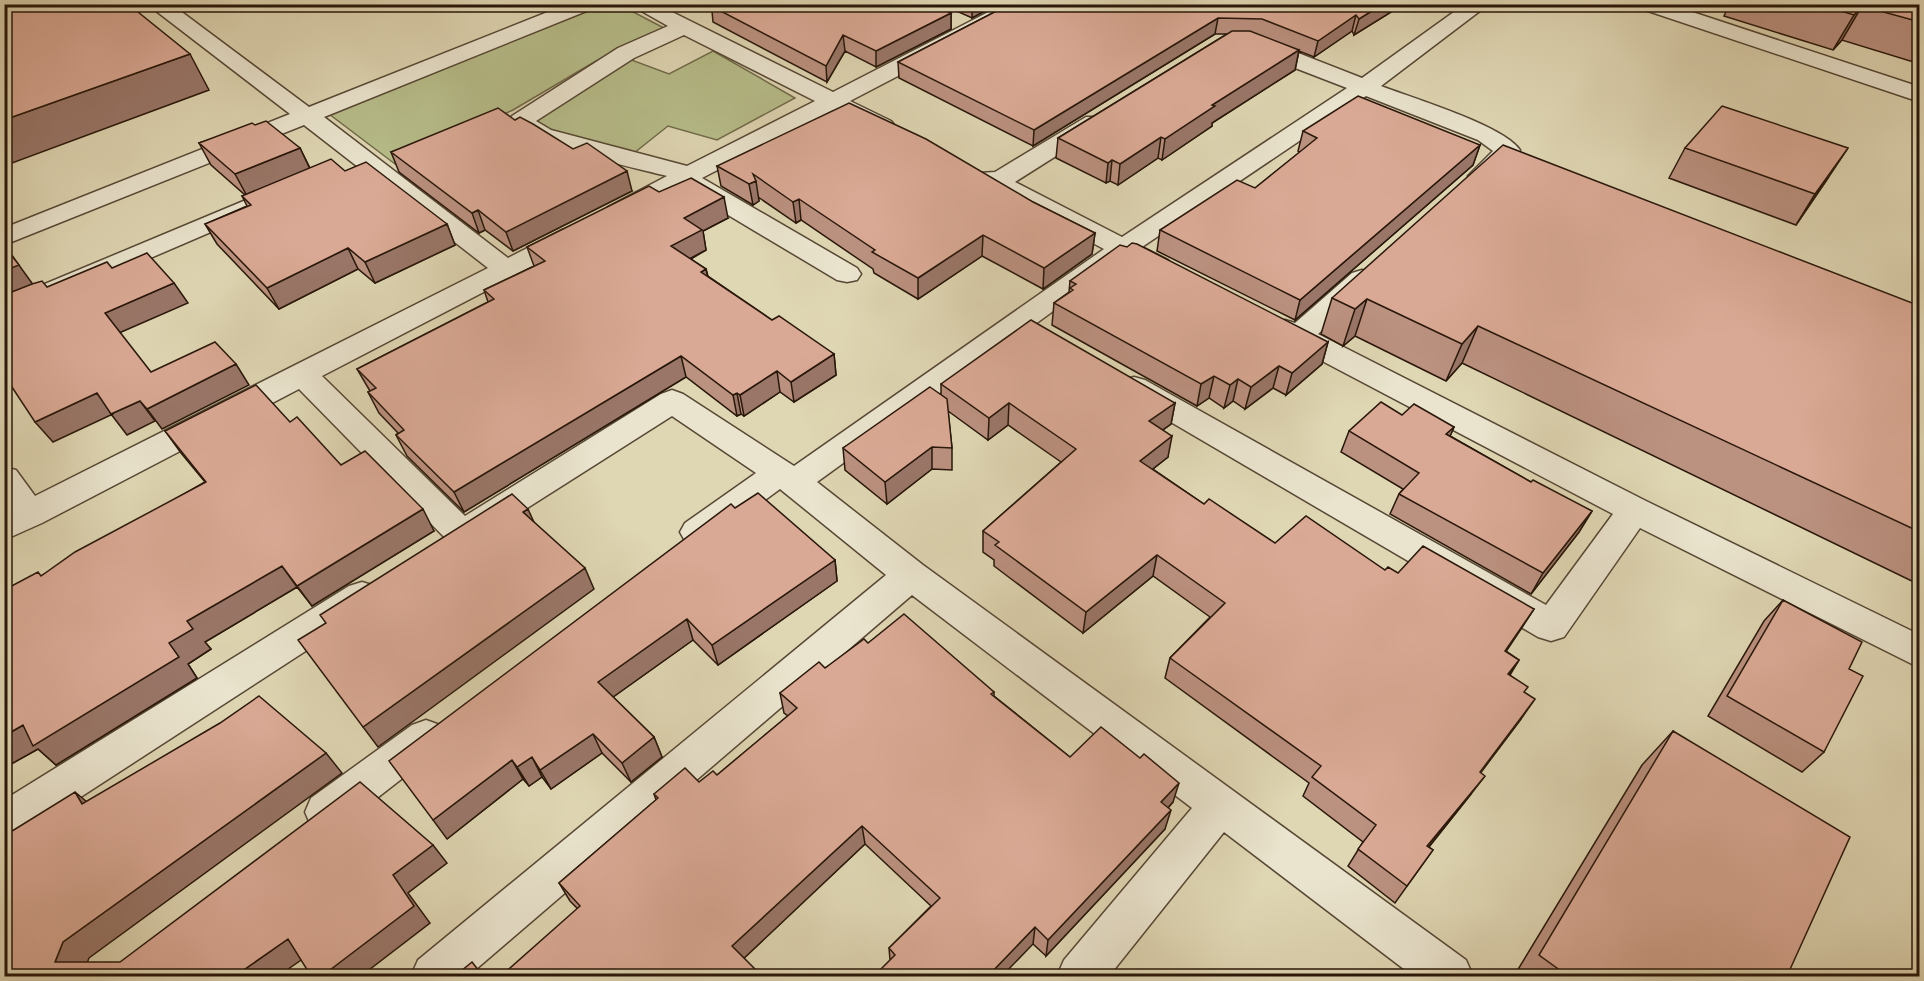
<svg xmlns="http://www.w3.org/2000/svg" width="1924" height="981" viewBox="0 0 1924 981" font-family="Cardo,serif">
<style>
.green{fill:#b6bc89;stroke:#706a4a;stroke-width:1.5}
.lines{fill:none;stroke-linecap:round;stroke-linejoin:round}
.minor-casing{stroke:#564734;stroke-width:3}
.minor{fill:#eae4ce;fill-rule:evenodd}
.wall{fill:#bb9180;stroke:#29170a;stroke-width:1.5}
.shaded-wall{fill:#997668;stroke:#29170a;stroke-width:1.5}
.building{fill:#daa995;stroke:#29170a;stroke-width:1.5}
</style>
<rect width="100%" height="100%" fill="#dfd6b3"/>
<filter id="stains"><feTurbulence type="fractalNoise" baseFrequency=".00333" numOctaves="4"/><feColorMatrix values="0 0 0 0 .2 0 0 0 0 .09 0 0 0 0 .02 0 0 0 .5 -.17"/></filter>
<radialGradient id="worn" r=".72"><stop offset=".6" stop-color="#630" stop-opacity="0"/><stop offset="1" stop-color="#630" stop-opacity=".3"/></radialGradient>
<!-- green -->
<path class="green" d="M602 5H620L664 28 596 61 513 110 395 164 329 114Z
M713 51 795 98 717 140 668 126 634 153 547 131 532 120 629 59 669 74Z"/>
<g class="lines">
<defs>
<path id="minor" d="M147 4H171L309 107 568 4H597L594 8 324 117 508 258 562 230 571 228 580 230 584 236 580 242 322 376 465 516 661 394 672 390 683 394 794 466 1104 249 979 183 976 178 979 173 995 172 1086 117H1102L1106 122 1102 127 1015 182 1122 237 1347 88 1246 49 1243 44 1246 39H1262L1362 78 1465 4H1489L1381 86C1412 98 1503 125 1520 150L1517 155C1503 168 1491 186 1471 181L1468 176 1493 151 1478 140 1366 96 1142 247 1168 260 1172 266 1168 272C1151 276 1139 267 1125 259L817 482 923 565 1466 960 1473 976H1413L1224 832 1109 976H1057L1064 960 1192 808 912 595 468 976H411L418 960 886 575 780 489 709 541 697 545 685 541 680 532 685 523 756 473 672 416 491 531 477 534 473 542 461 546 449 542 299 389 42 523 4 540V512L8 510 4 504V467L16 470 35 496 488 268 304 125 4 245V228L290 114Z
M629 4H656L833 92 1004 4H1031L1028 8 850 101 891 121 895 126 891 131H875L833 110 702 178 857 268 861 274 857 280 847 282 837 280 683 188 626 217 617 220 608 217 604 212 608 207 667 176C634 167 526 146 508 121L512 116 618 48 668 26ZM684 35 815 101 687 166 551 130 536 121 634 58Z
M1636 4H1668L1920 87V102L1639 8Z
M246 200 255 203 259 208 255 213 4 321V301Z
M1362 270 1372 273 1376 279 1372 285 1318 334 1646 501 1920 635V668L1640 528 1564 637 1551 641 1538 637 1123 394 1119 387 1123 380 1134 377 1145 380 1546 605 1613 514 1288 343 1275 336 1271 329 1275 322 1285 320 1295 323 1352 273Z
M362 582 375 586 380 596 375 606 19 837 4 842V800L349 586Z
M426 720 440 725 446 737 440 749 341 826 326 831 311 826 305 812 311 798 412 725Z"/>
</defs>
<!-- minor casing -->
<use href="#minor" class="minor-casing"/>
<!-- minor -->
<use href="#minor" class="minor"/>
</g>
<!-- wall -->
<path class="wall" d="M699 4H931L951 13V29L876 67 845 51 827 82 713 22 712 11Z
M941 4H998L972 18Z
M1010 4H1404L1354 35 1352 31 1314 57 1299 51 1295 70 1212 123V126L1162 160 1158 158 1118 185 1110 181 1106 183 1056 158 1058 138 1227 34H1215L1033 146 899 78 898 62Z
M1718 4H1920V64L1842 40 1833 50 1724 16 1728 7Z
M515 120 632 191 513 251 485 230 479 233 399 172 391 152Z
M255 125 300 148 310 168 345 171 447 224 455 245 375 283 358 269 279 309 217 244 205 224 247 206 242 196 245 195 211 165 199 143Z
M1303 131 1480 145 1473 165 1295 320 1157 251 1160 230 1255 188 1300 152 1298 151Z
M1685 148 1828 178 1796 225 1669 178Z
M717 166 1033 202 1095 233 1092 254 1043 289 982 256 918 299 874 273 873 269 801 220 796 223 758 197 759 201 753 205 721 186Z
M659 192 728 218 703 231 706 250 691 259 706 269 708 276 772 320 834 354 836 375 794 402 780 392 744 416 741 414 737 416 686 377 464 512 407 456 396 435 398 433 379 413 368 392 370 391 357 369 488 302 484 290 534 266 527 247Z
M1070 281 1328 342 1322 364 1286 395 1273 388 1245 409 1233 401 1224 408 1209 398 1197 406 1052 325 1054 303 1069 292Z
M1332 298 1920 306V585L1462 363 1446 381 1355 336 1343 346 1321 334Z
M941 384 1175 403 1171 424 1163 430 1168 457 1153 469 1204 504 1275 543 1398 573 1534 609 1506 651 1519 660 1510 675 1524 692 1521 719 1480 773 1471 794 1429 847 1433 850 1395 903 1348 866 1363 842 1303 796 1309 783 1165 678 1170 658 1210 617 1153 576 1083 633 994 566V560L983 552V531L1061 462 1008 425 988 440 948 411 952 448V470L932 469 887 504 845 470 843 448 941 394Z
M1402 415 1454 427 1450 436 1531 482 1592 511 1579 532 1531 594 1390 514 1399 494 1403 489 1341 452 1349 431Z
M290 422 341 465 434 531 312 606 297 587 205 642 211 649 188 664 197 678 56 765 38 749 4 768V590L41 576 205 482 181 453 165 431Z
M735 508 835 560 837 581 718 665 693 640 613 697 654 737 662 757 631 782 602 753 551 789 542 777 529 786 523 779 447 839Z
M1783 600 1849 669 1824 752 1802 772 1708 716 1764 621Z
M868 643 994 692V696L1070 757 1173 802 1168 808 1165 829 1046 956 1033 944 890 960 889 948 931 906 865 844 744 958 578 909 570 901 559 883 656 800 654 794 699 782 717 775 788 716 784 713 780 693 825 668Z
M1673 731 1787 976H1514L1642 765Z"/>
<!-- shaded-wall -->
<path class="shaded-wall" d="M972 4H998L972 18Z
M1383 4H1404L1354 35 1359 19Z
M1862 6 1842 40 1833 50 1854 15Z
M951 13V29L876 67V51Z
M1356 15 1352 31 1314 57 1318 41Z
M1218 18 1215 34 1033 146 1034 130Z
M843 35 845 51 827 82 826 66Z
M1299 50 1295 70 1212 123V126L1162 160 1165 139 1212 105Z
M190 54 209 90 4 166V120Z
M1161 137 1158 158 1118 185 1120 164Z
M1480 145 1473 165 1295 320 1300 300Z
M300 148 310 169 247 196 235 174Z
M1848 148 1828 178 1796 225 1815 194Z
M1112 160 1110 181 1106 183 1108 163Z
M627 171 632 191 513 251 506 232Z
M756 181 759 201 753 205 749 184Z
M724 197 728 218 703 231 706 250 676 266 671 246 684 218Z
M799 199 801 220 796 223 793 202Z
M478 210 485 230 479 233 472 213Z
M447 224 455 245 375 283 365 262Z
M1095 233 1092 254 1043 289 1044 268Z
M983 235 982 256 918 299V278Z
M6 247 34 286 4 298V271Z
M348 248 358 269 279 309 267 288Z
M706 269 710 289 701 272Z
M174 283 188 303 119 333 105 313Z
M1367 299 1355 336 1343 346 1355 309Z
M1478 326 1462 363 1446 381 1462 344Z
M1328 342 1322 364 1286 395 1292 373Z
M834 354 836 375 794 402 791 382Z
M681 356 686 377 464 512 454 492Z
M236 364 249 385 162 429 147 409Z
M1279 366 1273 388 1245 409 1251 387Z
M777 371 780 392 744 416 740 395Z
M1214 376 1209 398 1197 406 1201 384Z
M1238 379 1233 401 1224 408 1230 385Z
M97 393 113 414 53 442 35 422Z
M737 393 741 414 737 416 733 395Z
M140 401 155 421 127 435 111 414Z
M1009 403 1008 425 988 440 989 418Z
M1175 403 1171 424 1145 442 1149 421Z
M1454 427 1445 448 1446 434Z
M1172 436 1168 457 1136 482 1140 461Z
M932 447V469L887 504 885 482Z
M423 509 434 531 312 606 297 586Z
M528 509 538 531 523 512Z
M1592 511 1579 532 1531 594 1543 573Z
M1157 555 1153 576 1083 633 1086 612Z
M835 560 837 581 718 665 712 645Z
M282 566 297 587 205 642 211 649 188 664 197 678 56 765 38 749 4 768V736L169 643 187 621Z
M585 568 594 589 378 747 363 727Z
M1534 609 1521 629 1493 671 1505 651Z
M687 619 693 640 606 702 598 682Z
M1519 660 1506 680 1508 674Z
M1535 699 1521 719 1467 791 1480 772Z
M593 734 602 753 551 789 540 770Z
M654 737 662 757 631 782 622 763Z
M326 753 342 773 89 958 82 976 55 962 63 942Z
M532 757 542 777 529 786 517 767Z
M512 760 523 779 447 839 433 820Z
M1485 776 1471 794 1415 864 1427 846Z
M1179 783 1173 802 1156 821 1161 802Z
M75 792 98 811 82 804Z
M1171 810 1165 829 1046 956 1048 940Z
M862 826 865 844 739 963 732 946Z
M433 845 447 863 408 893 430 923 361 976H322L393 875Z
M1035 927 1033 944 1002 976H988Z
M288 939 307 956 278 976H235Z"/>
<!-- building -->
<path class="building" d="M4 4H128L190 54 4 120Z
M715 4H931L951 13 876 51 843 35 826 66 711 6Z
M1010 4H1383L1359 19 1356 15 1318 41 1262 19 1218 18 1034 130 898 62Z
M1817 4H1920V22L1862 6 1854 15Z
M1232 31H1250L1299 50 1212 105 1215 106 1165 139 1161 137 1120 164 1112 160 1108 163 1058 138Z
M1358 96 1480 145 1300 300 1160 230 1237 180 1255 188 1317 138 1303 131Z
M849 103 926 139 1033 202 1095 233 1044 268 983 235 918 278 872 252 875 250 799 199 793 202 753 174 756 181 749 184 717 166Z
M1722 106 1848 148 1815 194 1685 148Z
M498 108 515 120 520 117 533 124 573 149 587 143 627 171 506 232 478 210 472 213 391 152Z
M266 121 300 148 235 174 199 143 252 123 255 125Z
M1503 145 1920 306V532L1478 326 1462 344 1367 299 1355 309 1332 298Z
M331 159 345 171 366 162 447 224 365 262 348 248 267 288 205 224 251 205 242 196Z
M691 178 724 197 684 218 702 230 671 246 706 269 701 272 772 320 779 316 834 354 791 382 777 371 740 395 737 393 733 395 681 356 454 492 396 435 404 430 368 392 376 388 357 369 494 299 484 290 545 261 527 247 649 186 659 192Z
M1132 243 1137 244 1328 342 1292 373 1279 366 1251 387 1238 379 1230 385 1214 376 1201 384 1054 303 1073 290 1070 288 1076 284 1070 281 1120 245 1127 247Z
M4 246 19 265 4 271Z
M147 253 174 283 105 313 151 372 215 342 236 364 147 409 140 401 111 414 97 393 35 422 4 375V295L32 284 42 281 47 287 107 262 112 268Z
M1031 320 1175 403 1149 421 1172 436 1140 461 1204 504 1209 499 1275 543 1306 516 1385 570 1388 567 1398 573 1423 546 1534 609 1505 651 1519 660 1508 674 1528 687 1524 692 1535 699 1480 772 1485 776 1427 846 1433 850 1407 886 1358 849 1376 825 1312 777 1321 766 1170 658 1225 603 1157 555 1086 612 995 545 999 542 983 531 1076 449 1009 403 989 418 941 384Z
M256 385 290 422 297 417 341 465 365 451 423 509 297 586 282 566 187 621 193 629 169 643 179 657 33 746 23 725 4 736V590L38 572 41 576 75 552 206 482 165 431Z
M930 387 947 399 952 448 932 447 885 482 843 448Z
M1381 402 1402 415 1414 404 1454 427 1446 434 1531 482 1533 480 1592 511 1543 573 1399 494 1419 473 1349 431Z
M758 493 835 560 712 645 687 619 598 682 654 737 622 763 593 734 540 770 532 757 517 767 512 760 433 820 389 761 731 504 735 508Z
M512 494 528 509 523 512 585 568 363 727 298 640 326 623 320 615Z
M1783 600 1862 642 1849 669 1863 676 1824 752 1727 696Z
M904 614 994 692 991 694 1070 757 1101 727 1140 758 1144 754 1179 783 1161 802 1171 810 1048 940 1035 927 988 976H874L895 955 889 948 940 898 862 826 732 946 762 976H501L580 906 559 883 658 798 654 794 685 768 699 782 713 771 717 775 797 708 780 693 819 662 825 668 864 639 868 643Z
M259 696 326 753 63 942 55 962H120L360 782 433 845 393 875 414 906 322 976H311L288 939 235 976H4V836L75 792 82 804 220 723Z
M1673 731 1850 837 1787 976H1568L1539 955Z
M472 962 483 976H455Z"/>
<!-- margin -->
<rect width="1924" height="981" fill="none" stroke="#dfd6b3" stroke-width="24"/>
<rect x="6" y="6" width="1912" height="969" fill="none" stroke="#29170a" stroke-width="3"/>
<rect x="12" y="12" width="1900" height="957" fill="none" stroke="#29170a" stroke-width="1.5"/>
<rect width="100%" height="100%" filter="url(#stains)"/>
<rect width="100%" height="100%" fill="url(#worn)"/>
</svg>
